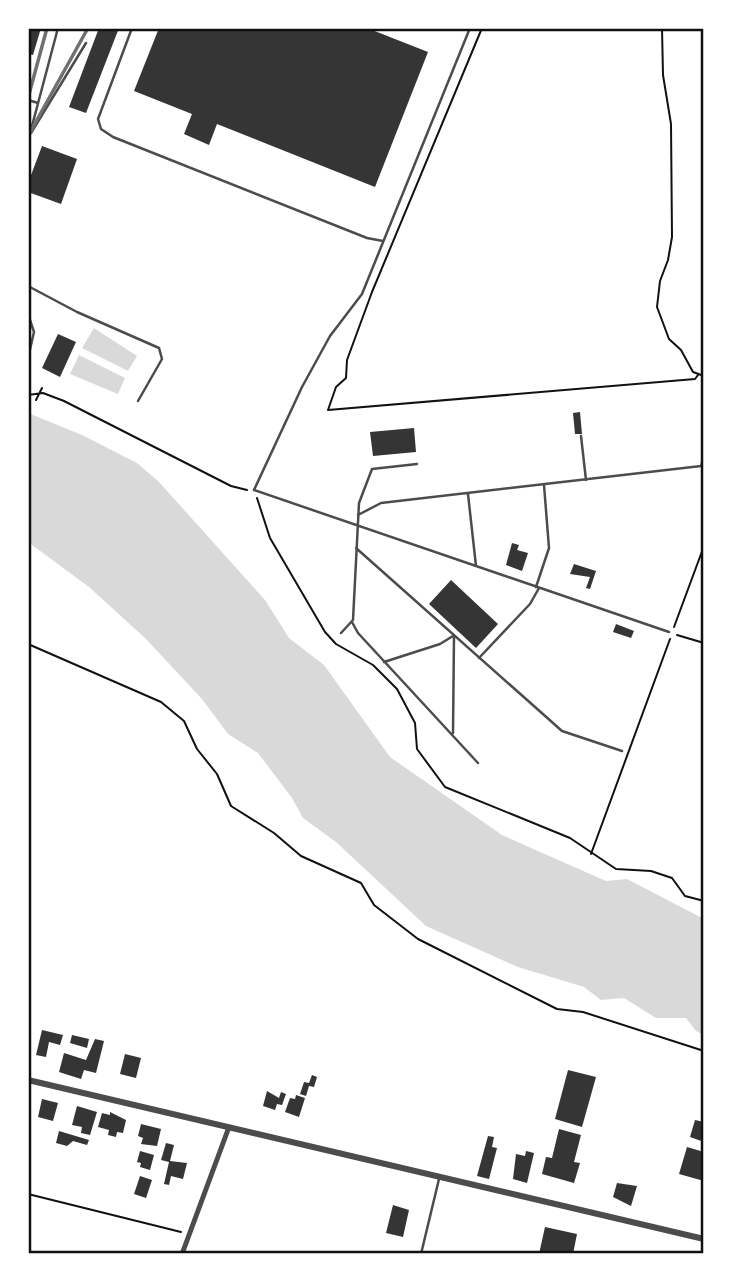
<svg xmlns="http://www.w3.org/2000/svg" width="732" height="1282" viewBox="0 0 732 1282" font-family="'Zilla Slab',serif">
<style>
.water{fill:#d9d9d9}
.building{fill:#353535}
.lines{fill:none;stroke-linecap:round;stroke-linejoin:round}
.path{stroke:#111;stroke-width:2}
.service{stroke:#4c4c4c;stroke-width:2.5}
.minor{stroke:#4c4c4c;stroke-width:5}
.tertiary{stroke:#4c4c4c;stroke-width:6}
.rail{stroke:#707070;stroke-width:3.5}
.neatline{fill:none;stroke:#111;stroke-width:2.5}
</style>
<rect width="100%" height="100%" fill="#fff"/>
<!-- water -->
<path class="water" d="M94 328 137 356 128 371 82 348Z
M79 355 125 378 118 394 70 374Z
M28 413 82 435 137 463 159 482 265 600 289 638 324 665 390 757 502 835 606 881 627 879 704 919V1035L696 1031 686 1018H656L624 998 601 1000 584 987 518 967 426 926 336 842 303 818 292 798 258 753 228 734 202 699 145 638 89 587 28 542Z"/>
<!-- building -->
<path class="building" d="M28 28H41L33 55 28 54Z
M99 28H119L86 113 69 107Z
M159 28H367L428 52 375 187 217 124 209 145 184 134 192 114 134 91Z
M42 146 77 159 61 204 28 192V183Z
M58 334 76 342 60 377 42 368Z
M580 412 582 434H575L573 413Z
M414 428 416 452 373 456 370 432Z
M512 543 519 545 517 550 528 553 522 571 506 565Z
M574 564 596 571 590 589 586 588 590 577 570 574Z
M451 580 498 624 476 648 429 604Z
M616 624 634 631 631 638 613 632Z
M42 1030 63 1035 60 1045 49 1042 46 1057 36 1055Z
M72 1035 89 1039 87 1048 70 1043Z
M95 1039 104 1041 96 1073 84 1070 81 1079 59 1072 64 1053 86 1060Z
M125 1054 141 1058 136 1078 120 1074Z
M568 1070 596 1077 582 1127 555 1119Z
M312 1075 317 1077 314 1087 309 1086 306 1096 300 1094 304 1082 309 1083Z
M267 1091 279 1098 281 1092 286 1094 282 1105 277 1104 275 1110 263 1106Z
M296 1095 305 1098 299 1117 285 1112 290 1098 295 1099Z
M42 1099 58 1103 53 1121 38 1117Z
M77 1106 97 1112 90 1135 81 1133 82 1127 72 1125Z
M110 1112 126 1120 123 1133 117 1132 116 1137 108 1135 109 1130 98 1127 102 1113 110 1115Z
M695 1120 704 1122V1142L690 1137Z
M141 1124 161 1129 157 1146 141 1144 143 1138 138 1136Z
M559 1129 581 1135 574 1162 580 1163 574 1183 542 1174 546 1157 552 1158Z
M59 1131 89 1140 87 1145 73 1141 67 1146 56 1143Z
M488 1136 494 1137 492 1147 497 1148 489 1179 477 1176Z
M166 1143 174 1145 170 1161 187 1163 183 1179 171 1176 169 1185 164 1184 169 1162 161 1160Z
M687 1147 704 1152V1181L679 1174Z
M140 1151 154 1155 150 1170 140 1167 141 1163 137 1162Z
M526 1151 534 1153 527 1183 513 1179 516 1154 525 1156Z
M140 1176 152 1180 146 1198 134 1194Z
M617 1183 637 1186 631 1206 613 1197Z
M393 1205 409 1210 403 1237 386 1233Z
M545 1227 577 1234 573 1254H539Z"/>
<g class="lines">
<!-- path -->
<path class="path" d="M482 28 372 292 347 360 346 378 336 387 328 410 695 379 698 375
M662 28 663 75 671 124 672 237 668 260 660 281 657 307 669 339 681 350 693 372 704 376
M28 395 43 393 64 401 231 486 247 490
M36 400 42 388
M257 498 270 538 325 632 336 644 373 665 397 689 415 723 417 749 445 787 570 838 616 869 651 871 672 878 685 896 704 901
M674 627 704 546
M677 635 704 643
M28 644 161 702 184 721 197 749 217 774 231 806 274 833 301 856 361 883 374 905 418 939 557 1009 583 1012 704 1051
M591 854 670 639
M28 1194 181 1232"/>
<!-- service -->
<path class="service" d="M132 28 98 119 101 129 113 137 367 238 383 241
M470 28 362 294 330 336 302 387 254 490 669 632
M28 100 38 103
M31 133 86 43
M28 141 58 28
M28 286 77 312 159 348 162 359 138 401
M28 314 34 332 28 358
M581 436 586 480
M468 494 476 566
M358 515 381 503 701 466 704 457
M356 548 562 731 622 751
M536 587 549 548 544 485
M352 622 358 633 478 763
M341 633 353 620 359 503 372 469 417 464
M479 658 530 604 539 588
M384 662 440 644 453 636
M453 733 454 635
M421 1254 439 1179"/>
<!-- minor -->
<path class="minor" d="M182 1254 229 1127"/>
<!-- tertiary -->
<path class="tertiary" d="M28 1080 704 1239"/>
<!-- rail -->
<path class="rail" d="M28 98 47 28
M28 136 88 28"/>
</g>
<!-- border -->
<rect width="732" height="1282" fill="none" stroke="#ffffff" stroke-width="60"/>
<rect x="30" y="30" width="672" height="1222" class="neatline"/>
</svg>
